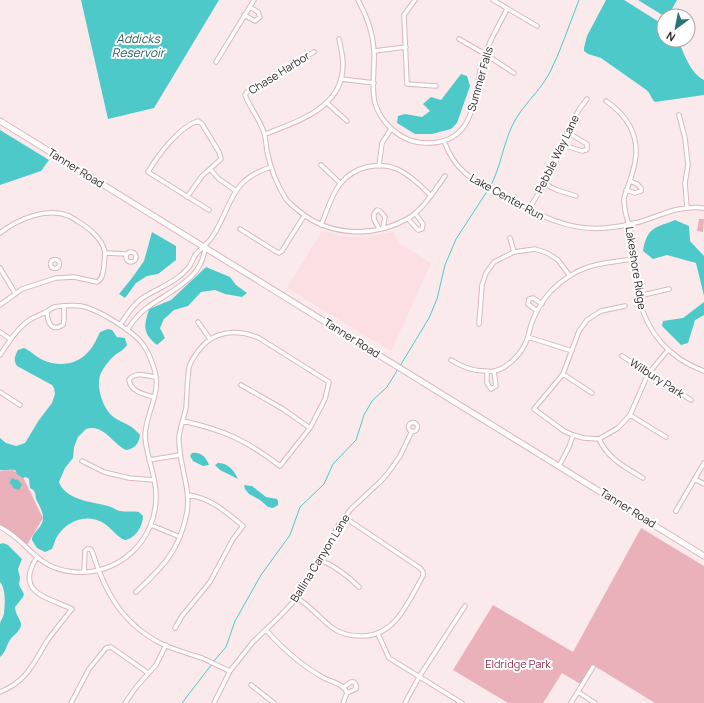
<svg xmlns="http://www.w3.org/2000/svg" width="704" height="703" viewBox="0 0 704 703" font-family="Manrope,sans-serif">
<style>
.built{fill:#fbdfe3}
.green{fill:#ebb1ba}
.water{fill:#4dc9ca}
.lines{fill:none;stroke-linecap:round;stroke-linejoin:round}
.stream{stroke:#4dc9ca;stroke-width:1}
.minor-casing{stroke:#dcb6bc;stroke-width:5.5}
.secondary-casing{stroke:#dcb6bc;stroke-width:7}
.minor{stroke:#fff;stroke-width:3.5}
.secondary{stroke:#fff;stroke-width:5}
.labels{text-anchor:middle;stroke-width:4;stroke-linejoin:round;paint-order:stroke}
.street-label{font-size:11px;fill:#2b1e20;stroke:#fff}
.park-label{font-size:11px;fill:#932d49;stroke:#fff}
.water-label{font-size:12px;font-style:italic;fill:#2d6061;stroke:#fff}
</style>
<rect width="100%" height="100%" fill="#faeaec"/>
<!-- built -->
<path class="built" d="M322 231 341 236 366 237 393 232 400 244 431 263 391 351 287 288Z"/>
<!-- green -->
<path class="green" d="M699 219H704L703 232 697 231Z
M13 470 23 477 43 518 27 545 9 530 0 525V471Z
M641 528 704 566V703H655L593 665 582 685 562 673 543 703H508L453 670 493 605 573 652Z"/>
<!-- water -->
<path class="water" d="M81 0H219L154 108 108 119Z
M606 0H624L664 25V40H678C684 53 690 73 704 80V95L655 102C651 99 651 93 645 89L601 58 588 54 584 51V48L587 36Z
M638 0H677L668 16H664Z
M461 74 467 76 470 86 457 123 451 129 432 134H415L397 123 398 116 405 114 422 117 430 111 423 104 431 97 441 100Z
M0 130 49 160 41 171 0 185Z
M675 220 689 226 690 241 704 256V296L696 263 667 255 653 259 643 251C647 227 655 228 675 220Z
M152 232 176 246V260L158 274 147 276 136 283 125 298 119 294 132 278 144 261Z
M206 267 230 277 236 285 247 293 242 297 225 294 215 290 201 292 188 306 174 310 164 319 160 328 165 338 157 345C142 333 144 326 149 309L171 300Z
M704 302V315L695 320 688 343 681 345 662 326 663 321 683 318Z
M108 329 112 330 117 337 125 338 127 345C124 350 120 351 115 355 110 359 105 366 102 371 94 384 103 411 115 418 126 425 131 424 140 435 139 443 135 449 126 450 113 444 103 423 86 429L78 437 74 447 73 458 65 468 59 482C65 500 93 502 108 506 112 507 116 510 120 511 126 512 133 511 139 512L143 516C143 526 135 539 125 540 117 537 112 529 105 524 89 513 69 519 58 535 55 539 54 545 52 549L45 552 37 548 32 540C32 535 35 533 38 529 47 519 42 511 37 501 34 496 38 492 30 488L29 479 26 477 23 478 17 474 15 470C10 469 6 471 0 470V438L6 443 16 446 25 443 39 420 52 403 55 394 54 388 52 385 17 366C13 360 15 356 18 350L24 348C31 351 36 357 43 360 58 367 78 365 89 351 94 346 97 338 100 332Z
M192 453C201 452 206 457 209 465L203 466 193 461 190 456Z
M218 463C228 463 234 470 238 479L220 470 215 465Z
M12 478 16 480 17 479 22 484 19 490 13 488 12 485 9 483Z
M244 485 252 486 266 497 277 499 278 501V505L273 508 268 507 260 500 249 494 245 489Z
M3 543 8 545 22 559 18 569 20 578 19 585 24 594 23 597 15 607C15 614 22 622 21 625 20 632 13 635 10 640 6 646 6 652 0 657 0 646 0 635 0 625 0 620 4 617 4 613 5 604 6 589 0 582V544Z"/>
<g class="lines">
<!-- stream -->
<path class="stream" d="M490 187C501 167 503 144 513 124 522 106 539 92 549 74 561 51 569 25 579 0
M400 366 429 318 437 299 445 265 456 239 488 190
M214 661 226 647 235 621 261 575 290 535 300 507 324 484 333 464 356 440 364 415 372 401 387 387 398 369
M182 703 212 664"/>
<defs>
<path id="minor" d="M358 0C367 17 373 32 374 52 375 69 371 87 375 103 380 120 393 133 409 140 419 143 430 144 439 142 470 136 473 107 478 82 479 73 482 64 485 56 489 40 500 24 507 9
M415 0 404 15 407 84 436 86
M493 0 537 26
M244 15 255 21 260 17 258 12 250 7
M459 39 485 54 514 73
M374 51 406 47
M314 52 247 92 245 95C250 108 260 119 264 133 266 139 266 145 267 151 270 166 277 185 286 199 289 203 294 207 299 211 329 236 373 238 407 219 423 210 434 191 445 176
M216 62 254 0
M341 79 374 83
M606 101C627 115 640 136 635 162 633 174 628 186 624 198 623 213 631 227 633 242 636 260 635 279 639 297 646 332 670 359 704 371
M327 103 347 121
M679 115 685 138 688 165 685 183 687 207
M265 134C292 124 333 111 341 79 345 66 342 52 339 39
M444 141C448 152 455 164 464 172 473 181 486 186 498 192 532 211 565 232 606 228 617 227 628 225 639 222 662 215 679 205 704 208
M563 145 582 151 586 150 587 149V144L567 132
M321 165 340 183
M379 166 382 143 391 129
M210 169 219 179 236 191
M545 184 557 190 576 196
M626 190 635 193 641 191V188L637 184 630 181
M187 197 202 176 221 159 219 152 202 124 198 121C179 127 158 155 148 172L209 210
M528 210C539 193 549 177 557 159 567 136 570 119 587 99
M408 219 418 230 422 229 423 224 415 213
M321 225C327 212 331 194 341 183 354 167 378 161 397 169 410 175 421 186 431 196
M240 229 275 251 279 253 282 251 304 216
M379 229 374 219V214L377 210 380 211 385 217 383 228
M0 233C18 219 46 207 69 216 75 219 80 223 85 226 94 232 104 243 105 253 105 257 104 262 104 266 103 272 103 279 97 282L74 277 56 278 22 289 0 305
M510 238 514 252
M126 257a5 5 0 1 1 10 0a5 5 0 1 1-10 0Z
M105 253 126 254
M50.5 264a4.5 4.5 0 1 1 9 0a4.5 4.5 0 1 1-9 0Z
M0 268 15 293
M639 296 669 289
M625 306 601 311 587 320 579 331 563 374 534 409 564 431 573 435 584 438 599 439 618 428 630 415 648 374 668 350
M537 311 528 304 529 299 533 298 542 304
M47 313C48 323 51 332 63 325L64 320V306
M198 322 210 339
M479 324 482 285 486 273 494 262 514 252 535 249 547 253 558 260 570 276
M120 325C126 316 132 306 141 299 157 288 176 283 189 267 192 263 193 258 196 254 202 247 210 242 214 234 233 203 230 180 271 167
M127 330C133 321 139 313 148 307 170 291 203 279 205 247
M0 332 10 339
M528 337 572 351
M0 355C9 342 17 328 31 319 40 314 45 314 54 307 62 306 73 305 81 306 98 309 135 332 144 346 149 353 155 369 156 377 159 396 145 417 145 436 146 456 156 475 156 495 157 541 118 576 74 572 35 569 29 541 0 527
M622 356 691 400
M451 360C462 367 472 371 485 371 488 371 492 372 494 371 506 369 519 356 524 346 528 340 529 332 531 325 535 313 542 301 551 291 578 264 600 263 635 259
M487 371V383L491 389 496 386 494 371
M563 374 592 393
M241 385 283 409 310 428
M0 392 20 405
M154 397C143 394 131 392 129 380 135 371 147 376 156 377
M630 415 666 437
M408.5 427a4.5 4.5 0 1 1 9 0a4.5 4.5 0 1 1-9 0Z
M599 439C608 459 625 467 643 478
M149 460 180 455
M82 461 104 472 129 478 154 480
M559 466 569 447 573 435
M695 479 704 484
M676 511 704 463
M151 525 180 537
M321 560C336 567 347 575 359 587
M84 572 85 551 87 549H90L92 551C105 593 123 625 164 645 176 650 189 654 202 658 211 662 220 667 230 671
M136 592C163 567 180 550 187 512 191 486 178 463 179 437 180 427 184 418 186 408 187 395 187 381 189 368 190 361 195 356 199 350 214 330 237 329 259 338L329 382 325 399 310 428 280 466C246 440 224 430 183 421
M297 598C311 606 321 620 334 629 342 634 352 636 361 636 395 637 408 602 423 576V572L420 568 344 517
M175 628 182 616 210 582 233 539 243 526C226 512 211 498 188 495
M266 630C283 649 302 666 324 678 332 682 344 684 347 693L343 703
M378 634 389 658 462 703
M251 685 274 703
M344 687 351 682H354L356 685V689L347 693
M0 692C27 681 33 664 47 641 55 630 64 619 72 609 47 597 14 593 37 557
M578 692 595 703
M71 703 89 669 106 648 111 647 148 673
M125 703 137 686 156 665 166 645
M214 703 230 671 253 642 279 617 297 598 321 560 338 526 351 509 381 481 388 473 400 456 412 431
M405 703 419 677 465 606
M571 703 593 667"/>
<path id="secondary" d="M0 121 704 556"/>
</defs>
<!-- minor casing -->
<use href="#minor" class="minor-casing"/>
<!-- secondary casing -->
<use href="#secondary" class="secondary-casing"/>
<!-- minor -->
<use href="#minor" class="minor"/>
<!-- secondary -->
<use href="#secondary" class="secondary"/>
</g>
<g class="labels">
<!-- street labels -->
<g class="street-label">
<text transform="translate(279 73) rotate(-32)" y="4">Chase Harbor</text>
<text transform="translate(480 79) rotate(-74)" y="4">Summer Falls</text>
<text transform="translate(557 154) rotate(-64)" y="4">Pebble Way Lane</text>
<text transform="translate(76 168) rotate(32)" y="4">Tanner Road</text>
<text transform="translate(507 197) rotate(29)" y="4">Lake Center Run</text>
<text transform="translate(636 268) rotate(81)" y="4">Lakeshore Ridge</text>
<text transform="translate(352 338) rotate(32)" y="4">Tanner Road</text>
<text transform="translate(657 378) rotate(33)" y="4">Wilbury Park</text>
<text transform="translate(628 508) rotate(32)" y="4">Tanner Road</text>
<text transform="translate(320 558) rotate(-58)" y="4">Ballina Canyon Lane</text>
</g>
<!-- park labels -->
<g class="park-label">
<text x="518" y="668">Eldridge Park</text>
</g>
<!-- water labels -->
<g class="water-label">
<text x="138" y="43">Addicks<tspan x="138" dy="14">Reservoir</tspan></text>
</g>
</g>
<!-- north arrow -->
<g transform="translate(676 28) rotate(212)"><circle r="19" fill="#ffffff" stroke="#aaa5a6"/>
<path d="M0-3L7 15L0 10L-7 15Z" fill="#297475"/>
<text y="-6" font-size="11" font-weight="bold" text-anchor="middle" fill="#2b1e20">N</text>
</g>
</svg>
